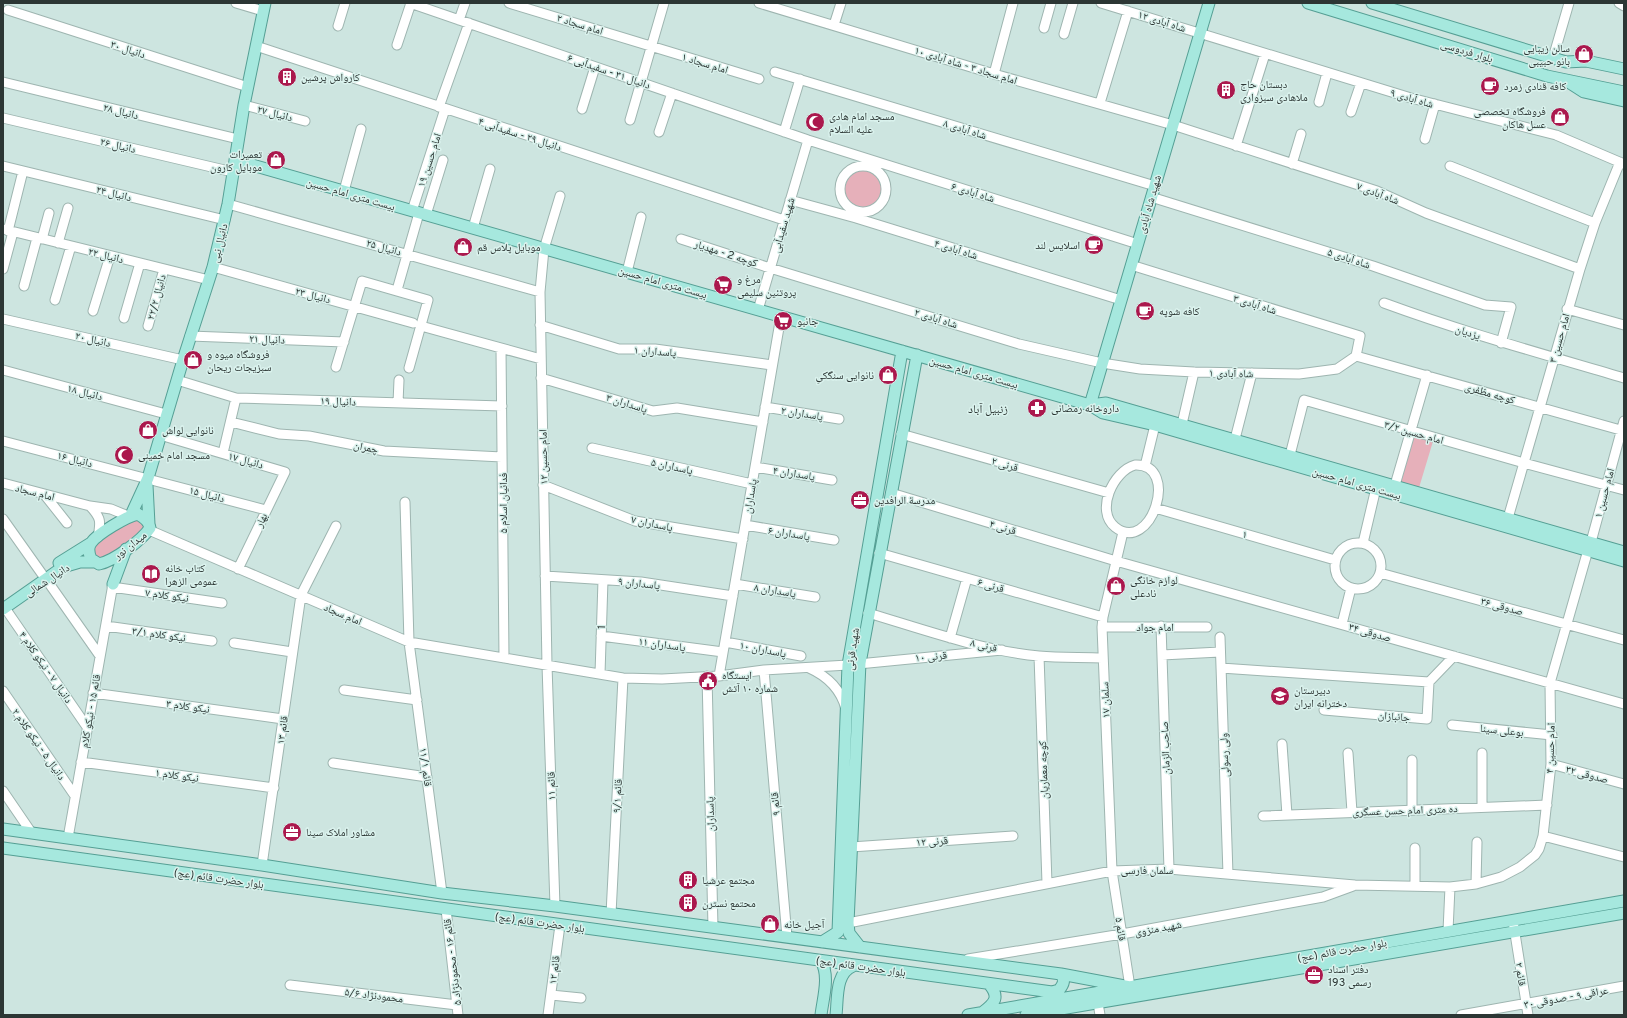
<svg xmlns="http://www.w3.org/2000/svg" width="1627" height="1018" viewBox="0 0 1627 1018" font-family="Overpass,'Noto Naskh Arabic',sans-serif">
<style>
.green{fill:#e6b0ba}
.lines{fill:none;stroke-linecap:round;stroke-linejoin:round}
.minor-casing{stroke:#9eb5b0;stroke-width:11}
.major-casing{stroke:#559f94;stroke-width:13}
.minor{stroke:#fff;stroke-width:9}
.major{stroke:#a6e8de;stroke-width:11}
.labels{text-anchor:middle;stroke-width:3;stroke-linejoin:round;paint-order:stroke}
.street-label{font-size:11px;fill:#2c3634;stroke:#daf2ed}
.poi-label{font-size:11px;fill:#2c3634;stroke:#daf2ed;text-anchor:start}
.neighbourhood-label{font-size:12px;fill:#2c3634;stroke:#daf2ed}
</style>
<rect width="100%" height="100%" fill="#cde5e0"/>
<!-- green -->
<path class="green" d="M844 190a20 20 0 1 1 40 0a20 20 0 1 1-40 0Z
M1411 431 1434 438 1418 491 1395 485Z
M132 519 142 520 144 527 140 533 106 557C100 558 98 558 94 554L96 545Z"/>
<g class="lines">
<defs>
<path id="minor" d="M236 3 263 11
M410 3 808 140 1138 244
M509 3 759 79
M759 3 994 74 1173 125 1377 191 1426 213 1580 269
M1101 3 1411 98 1556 135 1624 164
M1619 3 1624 6
M8 10 248 87
M459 20 465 3
M834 25 841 3
M338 26 345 3
M1044 28 1051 3
M1064 34 1073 3
M397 45 411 3
M256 46 784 220
M1553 58 1569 3
M775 72 1155 186
M994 74 1013 3
M3 82 238 139
M1319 102 1327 73
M1100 103 1128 11
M244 105 305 121
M439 107 469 23
M582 109 595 67
M1351 112 1361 83
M3 118 233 172
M630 120 664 3
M659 132 672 93
M784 132 800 79
M1425 139 1435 104
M1236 146 1265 54
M1292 164 1301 134
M3 166 225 220
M1450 166 1595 223
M840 189a23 23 0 1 1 46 0a23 23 0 1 1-46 0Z
M344 191 361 129
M1151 197 1373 266 1485 305 1511 307 1501 343
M790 200 856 218 1121 300
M228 204 540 292
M412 211 445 109
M426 215 443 160
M473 228 490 169
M3 229 209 280
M8 231 23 171
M42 239 49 213
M681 239 770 268 1019 344 1102 363 1140 369 1194 372 1299 374 1337 369 1356 356
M58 243 68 208
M1131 265 1360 336 1356 356
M213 267 413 323
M3 269 13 232
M627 272 641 217
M24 286 37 238
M397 290 419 213
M55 300 71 246
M1384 303C1463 332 1543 354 1624 378
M1567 309 1624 325
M758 310 808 140
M93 311 110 256
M124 318 140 263
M3 319 183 360
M540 325 619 349H655L772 365
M148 326 164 269
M421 326 541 359
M190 336 344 342
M501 349 504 658
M1356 356 1624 431
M336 367 362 281 428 300 409 368
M3 370 166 414
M541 378 653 411 677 408 763 422
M177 380 236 398 502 406
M398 403 399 380
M765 407 839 419
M231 422 279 434 309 436 384 451 502 457
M1182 424 1194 372
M901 434 1109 493
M160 435 285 472 238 569
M1235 439 1252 373
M3 441 266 510
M592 448 752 484
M223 453 236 398
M1290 455 1304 400 1524 463 1624 490
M1135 465C1181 463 1151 556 1115 527 1095 511 1113 471 1135 465Z
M1145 466 1155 425
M755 467 832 480
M3 483 90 506 111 509 128 516
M543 485 635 521 743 539
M1395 485 1427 375
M891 493 1116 561 1624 704
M44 494 67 523
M405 502 409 642 442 893
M90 506C101 518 101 521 98 537
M1155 508 1335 560
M1508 518 1580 269 1595 223 1620 162
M3 519 42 574
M745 525 834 540
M149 530 409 642 623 678 662 679 719 676 764 670 848 665 1002 650
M1123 532 1103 617 1102 627 1112 871 1130 987
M1591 542 1624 421
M1335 566a23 23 0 1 1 46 0a23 23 0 1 1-46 0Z
M1363 543 1376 488
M879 553 1103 617
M1380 573 1624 640
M545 576 641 582 733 596
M46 579 100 656
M735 584 815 597
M112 587 222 603
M5 608 87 727
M868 613C922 629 983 651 1039 656 1060 658 1082 657 1103 658
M1342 624 1351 588
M106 626 212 641
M1161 626 1169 869
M1102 627H1207
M601 636 723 652
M1220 637 1228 874
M950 638 967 578
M725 642 801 656
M234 643 292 652
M1162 655 1220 652
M1039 656 1047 883
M809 668C827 676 841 690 846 709
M1221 668 1429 682 1454 656
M764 670 787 937
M600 674 603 580
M707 676 713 927
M719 676 781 316
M344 690 417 700
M3 691 75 796
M93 693 283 719
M1324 710 1427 719 1429 682
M1452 725 1552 735
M1282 744 1287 815
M1348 753 1352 812
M1412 760V810
M81 762 274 788
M333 763 427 777
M1551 764 1624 784
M3 791 31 832
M1482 807V753
M1263 816 1547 805
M1543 836 1624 857
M68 838 113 584
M851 847 1013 836
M1415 848V886
M262 865 301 595 336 526
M1476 884 1477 842
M555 906 547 665 540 292 544 249 560 196
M446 909 458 1015
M611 914 623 678
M1513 921 1528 1015
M848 923 1112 871 1169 869 1355 885 1450 887 1476 884 1501 877 1520 867 1535 855 1539 849 1543 836 1551 764 1550 683 1588 550
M1448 931 1450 887
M968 959 1122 934 1323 897 1353 886
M290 985 457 1005
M551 995 581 998
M1098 1003 1100 1015
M548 1015 560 925
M1461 1015 1624 986"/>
<path id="major" d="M1308 3 1547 76 1624 92
M1372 3 1566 62 1586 61 1624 69
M1570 83 1584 92 1624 101
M235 160 1090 405 1103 413 1155 425 1624 561
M1090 405 1106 403 1624 552
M1090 405 1209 3
M147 485 149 524
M138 514C144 518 149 521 150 528 142 540 114 561 99 564L91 559C89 554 87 548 91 543 97 534 127 516 138 514Z
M131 515 148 478 183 360 213 267 228 204 244 105 265 3
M59 563 91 543
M113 584 126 549
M3 609 63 567 80 562H95
M3 829 262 865 442 893 555 906 1061 974 1130 987
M3 848 1030 989 1052 992 1059 990C1064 984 1065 980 1061 974
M822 942 838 932 848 665 902 351
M860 947 849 933 848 923 860 663 917 355
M983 1012C995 1003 1000 997 989 984
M821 1015C823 998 830 976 821 961
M836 1015C838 999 835 973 853 966
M968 1015 1624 901
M1026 1015 1624 913"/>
</defs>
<!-- minor casing -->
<use href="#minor" class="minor-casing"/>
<!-- major casing -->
<use href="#major" class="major-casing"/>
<!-- minor -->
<use href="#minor" class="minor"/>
<!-- major -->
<use href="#major" class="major"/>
</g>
<!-- icons -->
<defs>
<symbol id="shop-disc" viewBox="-11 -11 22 22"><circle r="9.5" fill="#ab184d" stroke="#daf2ed"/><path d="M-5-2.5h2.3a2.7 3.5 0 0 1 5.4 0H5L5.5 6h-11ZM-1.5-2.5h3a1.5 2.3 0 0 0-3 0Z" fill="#fff"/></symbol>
<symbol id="building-disc" viewBox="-11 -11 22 22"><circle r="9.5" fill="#ab184d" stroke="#daf2ed"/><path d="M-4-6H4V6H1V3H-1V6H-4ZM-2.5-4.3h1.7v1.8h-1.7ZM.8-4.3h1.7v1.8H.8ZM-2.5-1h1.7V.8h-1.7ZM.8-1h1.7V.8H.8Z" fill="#fff"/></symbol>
<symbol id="cafe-disc" viewBox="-11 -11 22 22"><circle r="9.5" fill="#ab184d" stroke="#daf2ed"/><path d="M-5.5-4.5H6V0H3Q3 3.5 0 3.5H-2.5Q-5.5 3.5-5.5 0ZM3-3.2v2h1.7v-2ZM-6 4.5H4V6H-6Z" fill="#fff"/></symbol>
<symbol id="mosque-disc" viewBox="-11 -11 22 22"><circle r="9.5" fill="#ab184d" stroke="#daf2ed"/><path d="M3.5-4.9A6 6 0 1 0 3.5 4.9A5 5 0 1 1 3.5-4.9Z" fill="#fff"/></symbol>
<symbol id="supermarket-disc" viewBox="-11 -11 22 22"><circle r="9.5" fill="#ab184d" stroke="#daf2ed"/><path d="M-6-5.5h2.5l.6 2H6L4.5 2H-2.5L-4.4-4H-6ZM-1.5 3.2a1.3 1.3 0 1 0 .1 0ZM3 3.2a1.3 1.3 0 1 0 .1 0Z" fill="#fff"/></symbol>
<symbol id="pharmacy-disc" viewBox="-11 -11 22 22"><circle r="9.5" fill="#ab184d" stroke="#daf2ed"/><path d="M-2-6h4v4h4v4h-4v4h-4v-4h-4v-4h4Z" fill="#fff"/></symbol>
<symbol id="office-disc" viewBox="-11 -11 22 22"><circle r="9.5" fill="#ab184d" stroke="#daf2ed"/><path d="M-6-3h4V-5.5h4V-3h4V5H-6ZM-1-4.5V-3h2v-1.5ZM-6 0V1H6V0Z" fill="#fff"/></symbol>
<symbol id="library-disc" viewBox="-11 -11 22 22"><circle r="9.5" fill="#ab184d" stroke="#daf2ed"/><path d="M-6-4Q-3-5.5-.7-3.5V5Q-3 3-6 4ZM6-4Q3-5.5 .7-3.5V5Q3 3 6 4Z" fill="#fff"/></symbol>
<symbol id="civic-disc" viewBox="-11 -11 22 22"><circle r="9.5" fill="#ab184d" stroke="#daf2ed"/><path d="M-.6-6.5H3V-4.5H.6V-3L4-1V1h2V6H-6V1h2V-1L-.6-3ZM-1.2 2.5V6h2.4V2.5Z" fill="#fff"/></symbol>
<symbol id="school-disc" viewBox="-11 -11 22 22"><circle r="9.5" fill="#ab184d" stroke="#daf2ed"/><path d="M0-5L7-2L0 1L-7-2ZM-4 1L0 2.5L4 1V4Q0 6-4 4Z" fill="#fff"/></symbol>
</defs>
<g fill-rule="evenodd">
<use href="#shop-disc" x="1573" y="43" width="22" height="22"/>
<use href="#building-disc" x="276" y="66" width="22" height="22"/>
<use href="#cafe-disc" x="1479" y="75" width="22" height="22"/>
<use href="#building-disc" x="1215" y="79" width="22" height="22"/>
<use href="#shop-disc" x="1549" y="106" width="22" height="22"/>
<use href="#mosque-disc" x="804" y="111" width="22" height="22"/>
<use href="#shop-disc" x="265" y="149" width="22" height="22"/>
<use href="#cafe-disc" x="1083" y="234" width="22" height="22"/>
<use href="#shop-disc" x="452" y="236" width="22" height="22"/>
<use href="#supermarket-disc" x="712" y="274" width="22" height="22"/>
<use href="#cafe-disc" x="1134" y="300" width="22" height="22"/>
<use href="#supermarket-disc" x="772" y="310" width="22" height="22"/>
<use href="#shop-disc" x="182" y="349" width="22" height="22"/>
<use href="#shop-disc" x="877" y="364" width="22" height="22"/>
<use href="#pharmacy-disc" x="1026" y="397" width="22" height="22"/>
<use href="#shop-disc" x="137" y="419" width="22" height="22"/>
<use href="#mosque-disc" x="113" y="444" width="22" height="22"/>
<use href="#office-disc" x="849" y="489" width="22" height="22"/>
<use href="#library-disc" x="140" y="563" width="22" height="22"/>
<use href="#shop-disc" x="1105" y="575" width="22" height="22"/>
<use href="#civic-disc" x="697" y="670" width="22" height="22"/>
<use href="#school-disc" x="1269" y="685" width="22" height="22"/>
<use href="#office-disc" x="281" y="821" width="22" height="22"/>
<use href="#building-disc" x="677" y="869" width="22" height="22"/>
<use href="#building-disc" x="677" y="892" width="22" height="22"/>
<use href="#shop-disc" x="759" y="913" width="22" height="22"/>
<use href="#office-disc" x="1303" y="964" width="22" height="22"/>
</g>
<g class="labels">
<!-- street labels -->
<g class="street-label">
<text transform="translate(1162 21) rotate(17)" y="4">شاه آبادی ۱۲</text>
<text transform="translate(580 24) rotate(17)" y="4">امام سجاد ۲</text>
<text transform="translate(128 49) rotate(18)" y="4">دانیال ۳۰</text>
<text transform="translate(1467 51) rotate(17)" y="4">بلوار فردوسی</text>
<text transform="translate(705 63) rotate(17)" y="4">امام سجاد ۱</text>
<text transform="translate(966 65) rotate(17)" y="4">امام سجاد ۳ - شاه آبادی ۱۰</text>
<text transform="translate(609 71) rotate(19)" y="4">دانیال ۳۱ - سفیدآبی ۶</text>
<text transform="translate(1412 98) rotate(16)" y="4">شاه آبادی ۹</text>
<text transform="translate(121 111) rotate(14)" y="4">دانیال ۲۸</text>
<text transform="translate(275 113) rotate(15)" y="4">دانیال ۲۷</text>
<text transform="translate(965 129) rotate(17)" y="4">شاه آبادی ۸</text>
<text transform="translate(520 134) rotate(18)" y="4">دانیال ۲۹ - سفیدآبی ۴</text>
<text transform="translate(118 145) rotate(13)" y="4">دانیال ۲۶</text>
<text transform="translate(429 160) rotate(-72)" y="4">امام حسین ۱۹</text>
<text transform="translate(973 192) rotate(17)" y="4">شاه آبادی ۶</text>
<text transform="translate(114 193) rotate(14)" y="4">دانیال ۲۴</text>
<text transform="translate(1378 193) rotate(21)" y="4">شاه آبادی ۷</text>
<text transform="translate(351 194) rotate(16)" y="4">بیست متری امام حسین</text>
<text transform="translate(1149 204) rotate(-74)" y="4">شهید شاه آبادی</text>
<text transform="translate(783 225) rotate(-74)" y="4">شهید سفیدآبی</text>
<text transform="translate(219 243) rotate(-76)" y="4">دانیال نبی</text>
<text transform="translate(384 247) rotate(16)" y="4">دانیال ۲۵</text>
<text transform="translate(956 249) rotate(17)" y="4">شاه آبادی ۴</text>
<text transform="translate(726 253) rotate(18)" y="4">کوچه 2 - مهدیار</text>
<text transform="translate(106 255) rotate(14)" y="4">دانیال ۲۲</text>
<text transform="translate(1349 258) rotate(18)" y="4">شاه آبادی ۵</text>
<text transform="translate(663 282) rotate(16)" y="4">بیست متری امام حسین</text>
<text transform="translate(313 295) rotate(15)" y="4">دانیال ۲۳</text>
<text transform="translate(156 297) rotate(-75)" y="4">دانیال ۲۲/۲</text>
<text transform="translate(1255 304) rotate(17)" y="4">شاه آبادی ۳</text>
<text transform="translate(936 318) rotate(17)" y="4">شاه آبادی ۲</text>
<text transform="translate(1468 332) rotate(18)" y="4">یزدیان</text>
<text transform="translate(1559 338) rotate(-74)" y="4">امام حسین ۳</text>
<text transform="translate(93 339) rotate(13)" y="4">دانیال ۲۰</text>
<text transform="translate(267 339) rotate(2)" y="4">دانیال ۲۱</text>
<text transform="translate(655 351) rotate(4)" y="4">پاسداران ۱</text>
<text transform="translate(974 372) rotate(16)" y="4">بیست متری امام حسین</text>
<text transform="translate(1231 373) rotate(1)" y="4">شاه آبادی ۱</text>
<text transform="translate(85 392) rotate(15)" y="4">دانیال ۱۸</text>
<text transform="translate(1490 393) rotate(16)" y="4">کوچه مظفری</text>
<text transform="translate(338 401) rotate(2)" y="4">دانیال ۱۹</text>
<text transform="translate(627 403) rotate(17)" y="4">پاسداران ۳</text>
<text transform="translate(802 413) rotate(9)" y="4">پاسداران ۲</text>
<text transform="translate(1414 432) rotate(16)" y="4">امام حسین ۳/۲</text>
<text transform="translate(366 447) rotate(12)" y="4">چمران</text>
<text transform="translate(543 457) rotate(-91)" y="4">امام حسین ۱۲</text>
<text transform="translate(75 459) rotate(14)" y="4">دانیال ۱۶</text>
<text transform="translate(246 460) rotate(16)" y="4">دانیال ۱۷</text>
<text transform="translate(1005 464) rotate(16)" y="4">قرنی ۲</text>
<text transform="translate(672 466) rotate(12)" y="4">پاسداران ۵</text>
<text transform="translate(794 473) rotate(9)" y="4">پاسداران ۴</text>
<text transform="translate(1357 483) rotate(16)" y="4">بیست متری امام حسین</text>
<text transform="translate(35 492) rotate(14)" y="4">امام سجاد</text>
<text transform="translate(1604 493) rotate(-75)" y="4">امام حسین ۱</text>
<text transform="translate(207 494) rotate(15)" y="4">دانیال ۱۵</text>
<text transform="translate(750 496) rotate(-80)" y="4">پاسداران</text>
<text transform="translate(503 503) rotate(-90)" y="4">فدائیان اسلام ۵</text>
<text transform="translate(261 520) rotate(-65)" y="4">بهار</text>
<text transform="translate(652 523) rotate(12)" y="4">پاسداران ۷</text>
<text transform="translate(1003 527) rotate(17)" y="4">قرنی ۴</text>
<text transform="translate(789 533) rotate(9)" y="4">پاسداران ۶</text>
<text transform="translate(1245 534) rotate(16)" y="4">۱</text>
<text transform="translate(130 545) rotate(-38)" y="4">میدان نور</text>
<text transform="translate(47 580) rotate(-33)" y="4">دانیال شمالی</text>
<text transform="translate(639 583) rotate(6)" y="4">پاسداران ۹</text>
<text transform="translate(991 585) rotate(16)" y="4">قرنی ۶</text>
<text transform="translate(775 590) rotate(9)" y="4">پاسداران ۸</text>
<text transform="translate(167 595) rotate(8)" y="4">نیکو کلام ٧</text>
<text transform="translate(1502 606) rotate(15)" y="4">صدوقی ۳۶</text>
<text transform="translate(343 614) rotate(23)" y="4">امام سجاد</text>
<text transform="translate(601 627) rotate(-88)" y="4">1</text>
<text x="1155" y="631">امام جواد</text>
<text transform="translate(1370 632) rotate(16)" y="4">صدوقی ۳۴</text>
<text transform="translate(159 634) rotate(8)" y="4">نیکو کلام ۳/۱</text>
<text transform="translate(662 644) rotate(8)" y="4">پاسداران ۱۱</text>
<text transform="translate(984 645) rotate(13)" y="4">قرنی ۸</text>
<text transform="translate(763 649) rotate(11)" y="4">پاسداران ۱۰</text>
<text transform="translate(852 649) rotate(-82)" y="4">شهید قرنی</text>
<text transform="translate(931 656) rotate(-5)" y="4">قرنی ۱۰</text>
<text transform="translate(46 667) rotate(55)" y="4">دانیال ۷ - نیکو کلام ۴</text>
<text transform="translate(1105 700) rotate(-92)" y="4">سلمان ۱۷</text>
<text transform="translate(188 706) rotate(8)" y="4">نیکو کلام ۳</text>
<text transform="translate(90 711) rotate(-80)" y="4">قائم ۱۵ - نیکو کلام</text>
<text transform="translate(1394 716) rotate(5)" y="4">جانبازان</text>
<text transform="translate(282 730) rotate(-82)" y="4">قائم ۱۳</text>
<text transform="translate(1502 730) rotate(6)" y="4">بوعلی سینا</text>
<text transform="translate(39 744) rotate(55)" y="4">دانیال ۵ - نیکو کلام ۲</text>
<text transform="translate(1165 748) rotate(-92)" y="4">صاحب الزمان</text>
<text transform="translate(1550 748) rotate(-88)" y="4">امام حسین ۴</text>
<text transform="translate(1224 755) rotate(-92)" y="4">ولی رسولی</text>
<text transform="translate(426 767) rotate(82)" y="4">قائم ۱۱/۱</text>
<text transform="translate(1043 770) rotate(-92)" y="4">کوچه معماریان</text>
<text transform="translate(1587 774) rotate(15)" y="4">صدوقی ۳۲</text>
<text transform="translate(177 775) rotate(8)" y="4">نیکو کلام ۱</text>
<text transform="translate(551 786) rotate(-92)" y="4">قائم ۱۱</text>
<text transform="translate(617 796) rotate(-87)" y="4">قائم ۹/۱</text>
<text transform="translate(775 804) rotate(-95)" y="4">قائم ۹</text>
<text transform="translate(1405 810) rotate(-2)" y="4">ده متری امام حسن عسگری</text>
<text transform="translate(710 814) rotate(-92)" y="4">پاسداران</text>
<text transform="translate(932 841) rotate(-4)" y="4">قرنی ۱۲</text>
<text x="1147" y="874">سلمان فارسی</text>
<text transform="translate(219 878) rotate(8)" y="4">بلوار حضرت قائم (عج)</text>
<text transform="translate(540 922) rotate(8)" y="4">بلوار حضرت قائم (عج)</text>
<text transform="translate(1158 928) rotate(-10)" y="4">شهید منزوی</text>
<text transform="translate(1121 929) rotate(81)" y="4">قائم ۵</text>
<text transform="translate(1342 950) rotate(-10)" y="4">بلوار حضرت قائم (عج)</text>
<text transform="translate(452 962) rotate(-97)" y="4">قائم ۱۶ - محمودنژاد ۵</text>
<text transform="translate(861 966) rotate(8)" y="4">بلوار حضرت قائم (عج)</text>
<text transform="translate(554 970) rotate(-83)" y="4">قائم ۱۲</text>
<text transform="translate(1521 974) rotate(81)" y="4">قائم ۲</text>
<text transform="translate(374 995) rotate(7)" y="4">محمودنژاد ۵/۶</text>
<text transform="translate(1566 997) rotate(-10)" y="4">عراقی ۹ - صدوقی ۳۰</text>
</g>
<!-- poi labels -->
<g class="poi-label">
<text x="1570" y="52" text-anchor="end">سالن زیبایی<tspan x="1570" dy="13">بانو حبیبی</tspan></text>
<text x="301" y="81">کارواش پرشین</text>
<text x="1240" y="88">دبستان حاج<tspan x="1240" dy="13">ملاهادی سبزواری</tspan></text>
<text x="1504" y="90">کافه قنادی زمرد</text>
<text x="1546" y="115" text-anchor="end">فروشگاه تخصصی<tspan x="1546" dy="13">عسل هاکان</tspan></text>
<text x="829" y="120">مسجد امام هادی<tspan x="829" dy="13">علیه السلام</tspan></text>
<text x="262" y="158" text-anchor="end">تعمیرات<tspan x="262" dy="13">موبایل کارون</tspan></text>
<text x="1080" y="249" text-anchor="end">اسلایس لند</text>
<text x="477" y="251">موبایل پلاس قم</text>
<text x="737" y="283">مرغ و<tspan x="737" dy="13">پروتئین سلیمی</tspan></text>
<text x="1159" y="315">کافه شوپه</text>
<text x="797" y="325">جانبو</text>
<text x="207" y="358">فروشگاه میوه و<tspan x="207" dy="13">سبزیجات ریحان</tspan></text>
<text x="874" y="379" text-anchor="end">نانوایی سنگکیِ</text>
<text x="1051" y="412">داروخانه رمضانی</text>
<text x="162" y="434">نانوایی لواش</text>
<text x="138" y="459">مسجد امام خمینی</text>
<text x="874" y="504">مدرسة الرافدین</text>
<text x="165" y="572">کتاب خانه<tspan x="165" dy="13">عمومی الزهرا</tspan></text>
<text x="1130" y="584">لوازم خانگی<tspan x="1130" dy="13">نادعلی</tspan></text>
<text x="722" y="679">ایستگاه<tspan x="722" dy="13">شماره ۱۰ آتش</tspan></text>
<text x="1294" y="694">دبیرستان<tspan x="1294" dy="13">دخترانه ایران</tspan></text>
<text x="306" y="836">مشاور املاک سینا</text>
<text x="702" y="884">مجتمع عرشیا</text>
<text x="702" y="907">محتمع نسترن</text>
<text x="784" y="928">آجیل خانه</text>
<text x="1328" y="973">دفتر اسناد<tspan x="1328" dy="13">رسمی 193</tspan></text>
</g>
<!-- neighbourhood labels -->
<g class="neighbourhood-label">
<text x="988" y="413">زنبیل آباد</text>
</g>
</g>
<!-- border -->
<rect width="1627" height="1018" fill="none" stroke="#2c3634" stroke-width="8"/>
</svg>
